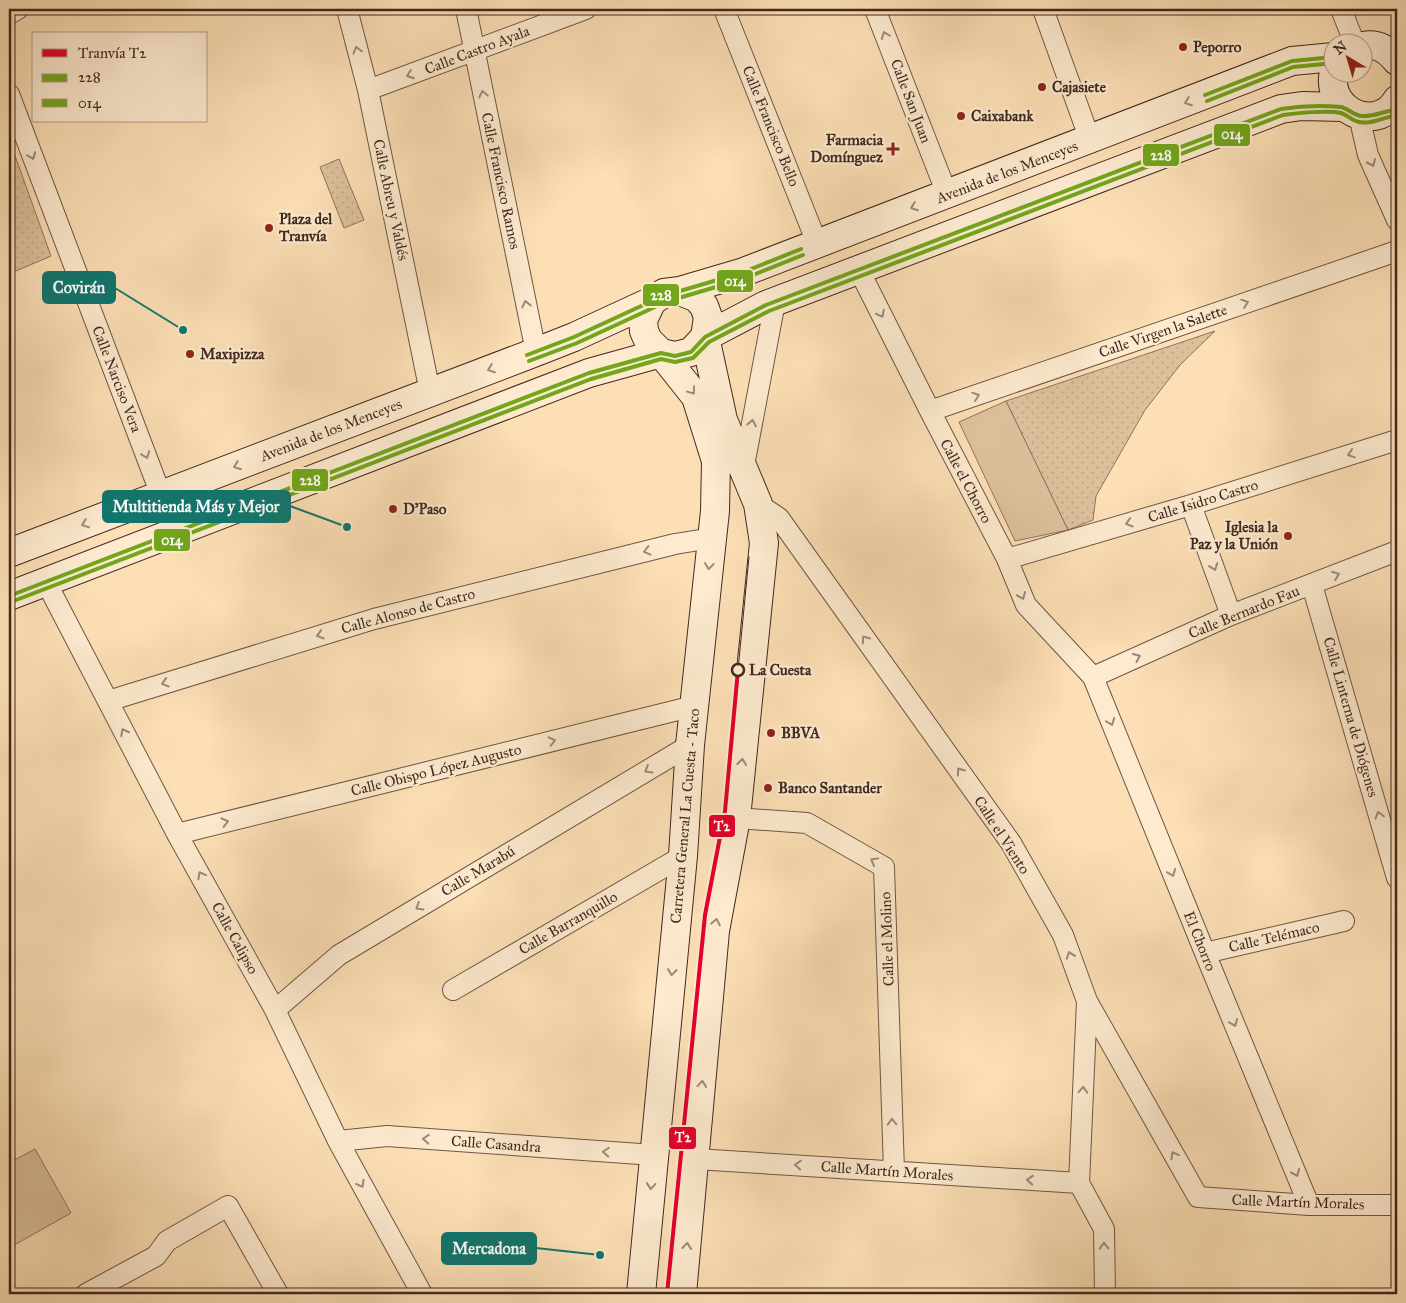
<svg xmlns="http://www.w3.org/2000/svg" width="1406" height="1303" viewBox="0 0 1406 1303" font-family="'IM FELL Great Primer',serif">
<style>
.park{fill:url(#park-dots);stroke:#8e745e}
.garden{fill:#dcc09c;stroke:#8e745e}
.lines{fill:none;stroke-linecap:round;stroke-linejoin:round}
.minor-casing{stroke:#705644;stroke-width:22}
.secondary-casing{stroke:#41281f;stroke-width:30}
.minor{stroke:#fdeacf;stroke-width:20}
.secondary{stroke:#fdeacf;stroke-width:28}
.tram{stroke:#41281f;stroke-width:1}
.bus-1-casing{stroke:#fdeacf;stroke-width:8}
.bus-2-casing{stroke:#fdeacf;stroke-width:8}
.bus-1{stroke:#72a61c;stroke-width:4}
.bus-2{stroke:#72a61c;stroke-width:4}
.tram-1-casing{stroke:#fdeacf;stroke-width:8}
.tram-1{stroke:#e4002b;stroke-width:4}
.oneway{stroke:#9f8977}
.poi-dot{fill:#8f2418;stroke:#fdeacf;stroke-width:2}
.stop-dot{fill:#fdeacf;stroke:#41281f;stroke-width:2.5}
.labels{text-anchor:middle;stroke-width:4.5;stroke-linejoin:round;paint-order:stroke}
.poi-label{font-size:15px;font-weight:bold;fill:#41281f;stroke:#fdeacf;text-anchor:start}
.street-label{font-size:15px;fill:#41281f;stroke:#fdeacf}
.stop-label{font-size:15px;font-weight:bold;fill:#41281f;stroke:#fdeacf;text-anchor:start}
.leader{fill:none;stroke:#0f766e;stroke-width:2}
.callout-dot{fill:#0f766e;stroke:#fdeacf;stroke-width:2}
.callout{fill:#0f766e;stroke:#0f766e;stroke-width:2}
.callout-label{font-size:16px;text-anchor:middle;font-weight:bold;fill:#fff}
.line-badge{stroke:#fdeacf;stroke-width:2}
.badge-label{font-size:14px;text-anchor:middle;font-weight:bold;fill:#fff}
</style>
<defs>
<pattern id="park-dots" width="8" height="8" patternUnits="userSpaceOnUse" patternTransform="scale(1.25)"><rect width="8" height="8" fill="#dcc09c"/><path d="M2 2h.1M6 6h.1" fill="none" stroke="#bea586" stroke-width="1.8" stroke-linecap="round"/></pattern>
</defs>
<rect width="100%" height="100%" fill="#fcdfb5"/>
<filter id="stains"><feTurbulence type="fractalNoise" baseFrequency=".004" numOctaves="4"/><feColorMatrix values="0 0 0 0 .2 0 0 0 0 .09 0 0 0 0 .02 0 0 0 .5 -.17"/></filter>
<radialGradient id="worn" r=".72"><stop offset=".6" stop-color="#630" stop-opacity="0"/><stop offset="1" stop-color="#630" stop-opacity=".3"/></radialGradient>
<!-- park -->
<path class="park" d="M9 139 51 256 9 274Z
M339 159 364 220 344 228 320 167Z
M1215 331 1180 365 1145 410 1096 496 1093 520 1068 530 1006 401Z"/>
<!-- garden -->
<path class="garden" d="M1006 401 1068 530 1015 541 959 422Z
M35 1149 71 1213 9 1248V1163Z"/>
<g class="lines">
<defs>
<path id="minor" d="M347 9 368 90 430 392
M466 9 536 352
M724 9 817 243
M875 9 947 194
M1043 9 1090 140
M1341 9 1354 42
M9 14 18 9
M368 90 586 9
M9 94 161 495
M1359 116 1368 155 1397 220
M859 270 930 411 1007 559 1026 605 1093 677 1205 953 1309 1205
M930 411 1397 251
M743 471 775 302
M758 504 779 518 1011 843 1063 935 1087 1001 1198 1197 1309 1205H1397
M1191 505 1231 615
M1007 559 1191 505 1397 440
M46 582 177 834 275 1010 338 1141 422 1294
M1312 585 1397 878
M1093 677 1231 615 1397 551
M108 701 374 619 675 544 712 538
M736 818 807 823 884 867 894 1171
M177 834 694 706
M1205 953 1344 921
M453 990 683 856
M1087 1001 1079 1183 1104 1229 1105 1294
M275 1010 339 955 690 745
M338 1141 387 1136 654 1155
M695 1159 1079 1183
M86 1294 156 1256 167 1241 228 1206 278 1294"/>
<path id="secondary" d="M1364 46C1378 43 1388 50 1397 61
M1334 72C1326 103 1363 130 1390 109 1392 107 1395 103 1397 100
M680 291 741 273 1292 61 1334 57
M705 337 766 305 1281 109 1302 106 1343 107
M9 553 536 352 574 337 652 301 664 293 680 291 697 298 704 306 708 317 705 337 691 352 675 356 661 353 589 373 9 596
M641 1294 683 856 690 745 715 511 716 461 696 397 661 353 648 340 644 331 643 320 652 301
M682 1294 715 931 736 818 764 543 758 504 723 420 705 337"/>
</defs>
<!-- minor casing -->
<use href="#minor" class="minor-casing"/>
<!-- secondary casing -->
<use href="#secondary" class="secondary-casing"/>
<!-- minor -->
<use href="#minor" class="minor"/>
<!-- secondary -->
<use href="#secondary" class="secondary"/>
<!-- tram -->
<path class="tram" d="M738 670 749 557"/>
<defs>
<path id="bus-1" d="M1205 95 1292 61 1334 57
M527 355 574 337 652 301 664 293 680 291 741 273 801 249
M9 596 589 373 661 353 675 356 691 352 705 337 766 305 1281 109C1300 106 1321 105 1341 107 1348 108 1354 116 1362 116 1375 117 1385 110 1397 110"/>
<path id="bus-2" d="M1207 101 1293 67 1334 63
M529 361 577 343 655 307 666 299 682 297 743 279 803 255
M11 602 591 379 661 359 675 362 693 358 709 342 769 311 1283 115C1296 113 1329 110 1341 113 1348 115 1352 121 1359 122 1373 125 1384 116 1397 116"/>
</defs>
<!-- bus-1 casing -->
<use href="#bus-1" class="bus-1-casing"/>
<!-- bus-2 casing -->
<use href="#bus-2" class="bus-2-casing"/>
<!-- bus-1 -->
<use href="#bus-1" class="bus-1"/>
<!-- bus-2 -->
<use href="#bus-2" class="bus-2"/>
<defs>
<path id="tram-1" d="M667 1294 705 915 725 811 738 670"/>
</defs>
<!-- tram-1 casing -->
<use href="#tram-1" class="tram-1-casing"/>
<!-- tram-1 -->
<use href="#tram-1" class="tram-1"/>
</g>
<!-- one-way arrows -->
<defs><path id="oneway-chevron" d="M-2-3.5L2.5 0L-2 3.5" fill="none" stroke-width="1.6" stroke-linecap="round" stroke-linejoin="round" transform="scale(1.25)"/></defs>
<g class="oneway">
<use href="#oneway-chevron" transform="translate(885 35) rotate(-111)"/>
<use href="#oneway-chevron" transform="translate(357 50) rotate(-105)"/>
<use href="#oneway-chevron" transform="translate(410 75) rotate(160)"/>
<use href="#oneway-chevron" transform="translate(483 94) rotate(-102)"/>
<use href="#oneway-chevron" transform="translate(1188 102) rotate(159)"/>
<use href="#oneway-chevron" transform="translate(32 156) rotate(69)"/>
<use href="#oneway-chevron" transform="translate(1372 163) rotate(66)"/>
<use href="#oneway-chevron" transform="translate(914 207) rotate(159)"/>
<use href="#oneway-chevron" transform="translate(1245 303) rotate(-19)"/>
<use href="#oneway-chevron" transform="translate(526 304) rotate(-102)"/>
<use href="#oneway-chevron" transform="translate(881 314) rotate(63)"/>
<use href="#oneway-chevron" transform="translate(491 369) rotate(159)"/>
<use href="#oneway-chevron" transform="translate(692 391) rotate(53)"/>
<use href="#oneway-chevron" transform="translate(976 396) rotate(-19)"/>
<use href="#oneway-chevron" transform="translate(752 423) rotate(-79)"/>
<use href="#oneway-chevron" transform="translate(1351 454) rotate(162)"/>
<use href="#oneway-chevron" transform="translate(146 455) rotate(69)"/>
<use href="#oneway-chevron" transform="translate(237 466) rotate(159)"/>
<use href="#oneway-chevron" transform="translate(1129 523) rotate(164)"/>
<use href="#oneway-chevron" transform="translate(85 524) rotate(159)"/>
<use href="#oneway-chevron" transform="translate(647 551) rotate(166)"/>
<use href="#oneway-chevron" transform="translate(709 566) rotate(96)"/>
<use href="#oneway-chevron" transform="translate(1214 567) rotate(70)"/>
<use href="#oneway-chevron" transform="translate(1336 575) rotate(-21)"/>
<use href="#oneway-chevron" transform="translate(1022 596) rotate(68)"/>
<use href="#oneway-chevron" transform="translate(320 635) rotate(163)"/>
<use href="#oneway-chevron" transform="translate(865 639) rotate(-125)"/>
<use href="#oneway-chevron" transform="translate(1137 657) rotate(-24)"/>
<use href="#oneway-chevron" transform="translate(165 683) rotate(163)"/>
<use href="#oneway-chevron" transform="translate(1111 722) rotate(68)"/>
<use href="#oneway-chevron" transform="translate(124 732) rotate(-117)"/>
<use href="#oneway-chevron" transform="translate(552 741) rotate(-14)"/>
<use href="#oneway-chevron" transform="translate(742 762) rotate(-84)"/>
<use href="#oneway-chevron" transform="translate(648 770) rotate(149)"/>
<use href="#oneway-chevron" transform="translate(960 771) rotate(-126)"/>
<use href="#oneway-chevron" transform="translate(1379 815) rotate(-106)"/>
<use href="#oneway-chevron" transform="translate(225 822) rotate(-14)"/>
<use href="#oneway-chevron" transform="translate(874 861) rotate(-151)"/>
<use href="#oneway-chevron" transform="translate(1172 873) rotate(68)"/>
<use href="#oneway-chevron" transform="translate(201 875) rotate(-119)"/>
<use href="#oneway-chevron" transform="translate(419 907) rotate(149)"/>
<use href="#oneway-chevron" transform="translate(716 922) rotate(-79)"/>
<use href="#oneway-chevron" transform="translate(1070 955) rotate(-110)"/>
<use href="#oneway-chevron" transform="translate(672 972) rotate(96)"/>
<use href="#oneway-chevron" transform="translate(1234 1023) rotate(67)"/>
<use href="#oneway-chevron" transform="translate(702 1084) rotate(-85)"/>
<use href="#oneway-chevron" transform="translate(1083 1090) rotate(-88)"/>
<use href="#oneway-chevron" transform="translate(892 1122) rotate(-92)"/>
<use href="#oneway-chevron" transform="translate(426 1139) rotate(-176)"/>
<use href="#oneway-chevron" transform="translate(606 1152) rotate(-176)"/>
<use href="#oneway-chevron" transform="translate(1174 1155) rotate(-119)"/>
<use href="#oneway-chevron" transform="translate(798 1165) rotate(-176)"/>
<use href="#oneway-chevron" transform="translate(1296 1173) rotate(67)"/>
<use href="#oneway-chevron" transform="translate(1030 1180) rotate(-176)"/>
<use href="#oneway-chevron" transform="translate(361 1184) rotate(61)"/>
<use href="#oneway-chevron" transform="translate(651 1186) rotate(95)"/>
<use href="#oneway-chevron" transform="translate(687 1246) rotate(-84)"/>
<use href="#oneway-chevron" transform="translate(1104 1246) rotate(-91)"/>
</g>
<!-- markers -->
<g class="poi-dot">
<circle cx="1183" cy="47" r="5"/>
<circle cx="1042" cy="87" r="5"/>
<circle cx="961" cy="116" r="5"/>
<path d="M890.5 141.5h5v5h5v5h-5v5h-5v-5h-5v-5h5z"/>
<circle cx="269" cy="228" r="5"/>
<circle cx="190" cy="354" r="5"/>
<circle cx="393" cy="509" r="5"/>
<circle cx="1288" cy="536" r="5"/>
<circle cx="771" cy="733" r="5"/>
<circle cx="768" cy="788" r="5"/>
</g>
<circle class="stop-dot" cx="738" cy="670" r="6"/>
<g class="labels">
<!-- poi labels -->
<g class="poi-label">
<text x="1193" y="52">Peporro</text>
<text x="1052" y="92">Cajasiete</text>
<text x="971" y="121">Caixabank</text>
<text x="883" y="145" text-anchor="end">Farmacia<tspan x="883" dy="17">Domínguez</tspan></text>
<text x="279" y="224">Plaza del<tspan x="279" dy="17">Tranvía</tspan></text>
<text x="200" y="359">Maxipizza</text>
<text x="403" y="514">D'Paso</text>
<text x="1278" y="532" text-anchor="end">Iglesia la<tspan x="1278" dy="17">Paz y la Unión</tspan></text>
<text x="781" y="738">BBVA</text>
<text x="778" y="793">Banco Santander</text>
</g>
<!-- street labels -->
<g class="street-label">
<text transform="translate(477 50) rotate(-21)" y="5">Calle Castro Ayala</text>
<text transform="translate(911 101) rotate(69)" y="5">Calle San Juan</text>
<text transform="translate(771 126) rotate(68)" y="5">Calle Francisco Bello</text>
<text transform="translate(1007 172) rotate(-21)" y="5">Avenida de los Menceyes</text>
<text transform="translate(501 181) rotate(78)" y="5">Calle Francisco Ramos</text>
<text transform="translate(391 200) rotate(78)" y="5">Calle Abreu y Valdés</text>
<text transform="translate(1163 331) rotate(-19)" y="5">Calle Virgen la Salette</text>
<text transform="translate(117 379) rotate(69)" y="5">Calle Narciso Vera</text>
<text transform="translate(331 430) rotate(-21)" y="5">Avenida de los Menceyes</text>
<text transform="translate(966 481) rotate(62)" y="5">Calle el Chorro</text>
<text transform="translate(1203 501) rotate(-17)" y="5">Calle Isidro Castro</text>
<text transform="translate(408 611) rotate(-15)" y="5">Calle Alonso de Castro</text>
<text transform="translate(1244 612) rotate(-22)" y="5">Calle Bernardo Fau</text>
<text transform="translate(1351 717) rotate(74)" y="5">Calle Linterna de Diógenes</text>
<text transform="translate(436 770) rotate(-14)" y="5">Calle Obispo López Augusto</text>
<text transform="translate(685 816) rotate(-85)" y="5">Carretera General La Cuesta - Taco</text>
<text transform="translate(1002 835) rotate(57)" y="5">Calle el Viento</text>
<text transform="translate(478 871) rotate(-31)" y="5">Calle Marabú</text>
<text transform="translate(568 923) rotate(-30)" y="5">Calle Barranquillo</text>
<text transform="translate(1274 937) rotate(-13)" y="5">Calle Telémaco</text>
<text transform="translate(235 938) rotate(61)" y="5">Calle Calipso</text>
<text transform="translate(887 939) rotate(-92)" y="5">Calle el Molino</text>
<text transform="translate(1200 941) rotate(68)" y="5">El Chorro</text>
<text transform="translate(496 1144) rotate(4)" y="5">Calle Casandra</text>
<text transform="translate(887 1171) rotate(4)" y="5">Calle Martín Morales</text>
<text transform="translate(1298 1202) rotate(2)" y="5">Calle Martín Morales</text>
</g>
<!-- stop labels -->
<g class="stop-label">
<text x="749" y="675">La Cuesta</text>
</g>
</g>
<!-- callouts -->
<path class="leader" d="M183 330L115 288M347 527L290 506M600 1255L536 1248"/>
<g class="callout-dot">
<circle cx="183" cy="330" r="5"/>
<circle cx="347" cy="527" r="5"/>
<circle cx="600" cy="1255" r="5"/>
</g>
<g class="callout">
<rect x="43" y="272" width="72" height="31" rx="5"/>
<rect x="103" y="491" width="187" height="31" rx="5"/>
<rect x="442" y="1233" width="94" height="31" rx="5"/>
</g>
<g class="callout-label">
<text x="79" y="293">Covirán</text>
<text x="196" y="512">Multitienda Más y Mejor</text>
<text x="489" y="1254">Mercadona</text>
</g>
<g class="line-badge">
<rect x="1213" y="123" width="38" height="24" rx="5" fill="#72a61c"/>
<rect x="1142" y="143" width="38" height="24" rx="5" fill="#72a61c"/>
<rect x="716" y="269" width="38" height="24" rx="5" fill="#72a61c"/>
<rect x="642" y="283" width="38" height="24" rx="5" fill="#72a61c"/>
<rect x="291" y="468" width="38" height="24" rx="5" fill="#72a61c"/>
<rect x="153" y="528" width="38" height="24" rx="5" fill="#72a61c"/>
<rect x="708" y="814" width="28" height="24" rx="5" fill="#e4002b"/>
<rect x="668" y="1126" width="29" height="24" rx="5" fill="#e4002b"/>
</g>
<g class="badge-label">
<text x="1232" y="139">014</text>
<text x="1161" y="160">228</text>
<text x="735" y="286">014</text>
<text x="661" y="300">228</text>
<text x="310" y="485">228</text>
<text x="172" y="545">014</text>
<text x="722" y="831">T2</text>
<text x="683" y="1142">T2</text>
</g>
<!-- margin -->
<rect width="1406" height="1303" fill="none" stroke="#fcdfb5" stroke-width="30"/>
<rect x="10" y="10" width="1386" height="1283" fill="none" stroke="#41281f" stroke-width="2.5"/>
<rect x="15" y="15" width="1376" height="1273" fill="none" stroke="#41281f"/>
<!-- legend -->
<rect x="32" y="32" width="175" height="90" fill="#fdeacf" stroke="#b29c89"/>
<rect x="42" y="49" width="25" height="8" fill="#e4002b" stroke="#b29c89"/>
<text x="78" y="58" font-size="15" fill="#41281f">Tranvía T2</text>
<rect x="42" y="74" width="25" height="8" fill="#72a61c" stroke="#b29c89"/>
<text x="78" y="82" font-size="15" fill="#41281f">228</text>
<rect x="42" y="99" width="25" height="8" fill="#72a61c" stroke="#b29c89"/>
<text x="78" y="108" font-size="15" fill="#41281f">014</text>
<!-- north arrow -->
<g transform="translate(1348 58) rotate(322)"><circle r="24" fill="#fdeacf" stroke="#b29c89"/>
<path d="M0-4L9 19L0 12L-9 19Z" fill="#8f2418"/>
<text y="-8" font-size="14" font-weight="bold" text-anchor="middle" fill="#41281f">N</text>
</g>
<rect width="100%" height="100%" filter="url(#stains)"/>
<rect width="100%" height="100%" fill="url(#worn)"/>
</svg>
